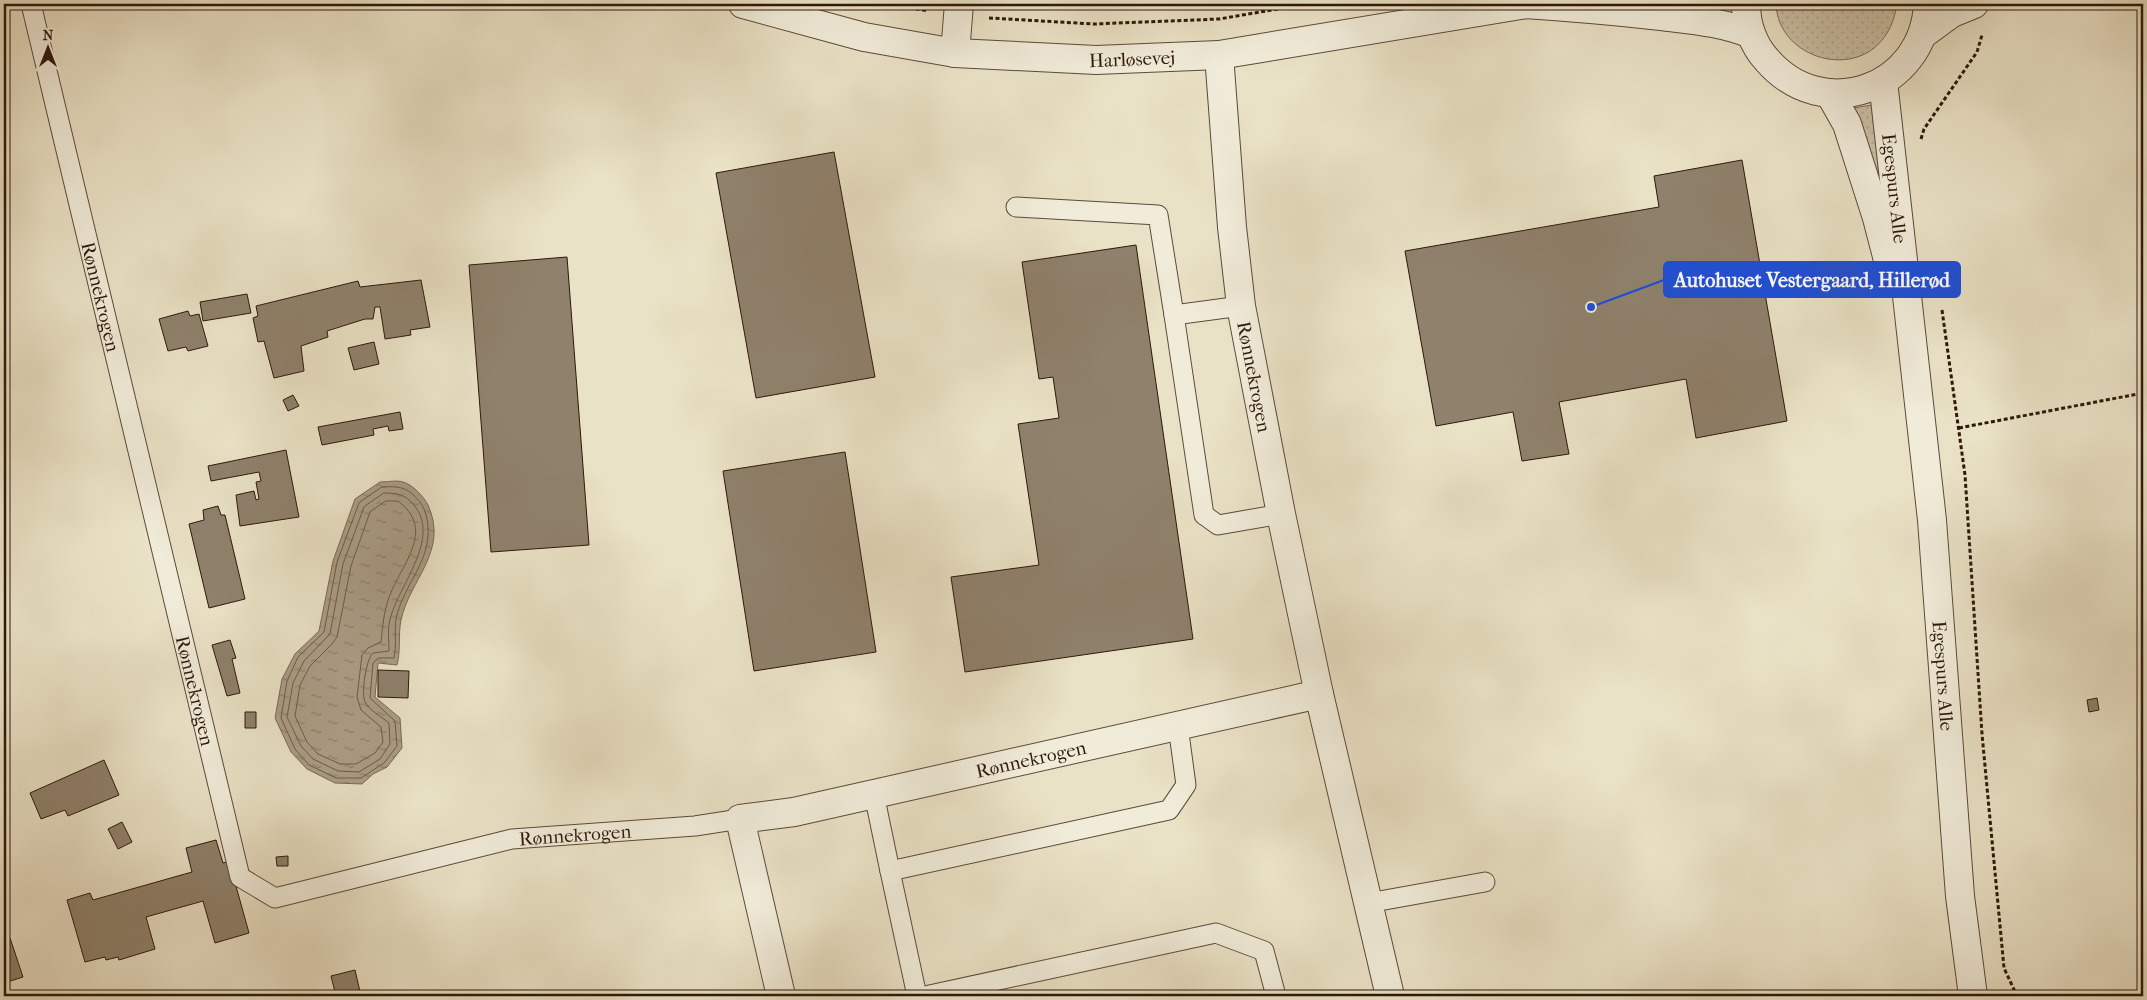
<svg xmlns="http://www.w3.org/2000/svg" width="2147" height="1000" viewBox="0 0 2147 1000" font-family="'IM FELL French Canon',serif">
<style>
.grass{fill:url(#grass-dots);stroke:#7c6c58}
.water{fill:url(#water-ripples);stroke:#786855}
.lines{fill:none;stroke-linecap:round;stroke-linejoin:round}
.shore{stroke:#6c5a48;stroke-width:1}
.building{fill:#8f816c;stroke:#2d180b}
.service-casing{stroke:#5c4a3a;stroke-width:21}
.minor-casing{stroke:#5c4a3a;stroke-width:30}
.tertiary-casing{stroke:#5c4a3a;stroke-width:30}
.path{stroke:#2d180b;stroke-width:3;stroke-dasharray:4 2.5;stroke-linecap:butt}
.service{stroke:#f1ecda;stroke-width:19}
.minor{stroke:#f1ecda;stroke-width:28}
.tertiary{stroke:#f1ecda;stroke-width:28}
.labels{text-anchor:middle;stroke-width:4;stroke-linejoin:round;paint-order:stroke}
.street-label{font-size:19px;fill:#2d180b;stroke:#f1ecda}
.leader{fill:none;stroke:#1d4ed8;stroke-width:2}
.callout-dot{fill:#1d4ed8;stroke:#f1ecda;stroke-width:2}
.callout{fill:#1d4ed8;stroke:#1d4ed8;stroke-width:2}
.callout-label{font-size:20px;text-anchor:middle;font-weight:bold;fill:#fff}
</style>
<defs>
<pattern id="grass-dots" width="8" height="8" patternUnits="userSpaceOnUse" patternTransform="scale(1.25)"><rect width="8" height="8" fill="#cac0a6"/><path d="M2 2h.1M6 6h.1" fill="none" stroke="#aea48e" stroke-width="1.8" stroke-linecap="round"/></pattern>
<pattern id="water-ripples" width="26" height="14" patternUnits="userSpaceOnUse" patternTransform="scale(1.25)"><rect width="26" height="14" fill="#aa9d86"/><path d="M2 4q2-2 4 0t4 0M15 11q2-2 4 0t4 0" fill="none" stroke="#8b7f6c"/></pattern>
</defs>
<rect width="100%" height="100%" fill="#eae2c6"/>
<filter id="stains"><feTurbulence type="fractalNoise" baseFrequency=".004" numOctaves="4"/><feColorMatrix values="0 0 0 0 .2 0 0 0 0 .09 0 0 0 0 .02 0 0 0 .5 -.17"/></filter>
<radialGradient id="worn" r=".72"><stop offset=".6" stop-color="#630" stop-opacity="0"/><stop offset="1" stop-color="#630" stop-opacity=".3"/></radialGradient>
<!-- grass -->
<path class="grass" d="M1776 4H1897C1895 14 1893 24 1887 33 1858 82 1778 59 1776 4Z
M1872 105 1884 172 1879 175 1876 174 1853 108Z"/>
<!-- water -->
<path class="water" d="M380 482C387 482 397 480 403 482 412 484 424 497 428 505 449 551 410 579 401 620 398 634 401 650 397 665L378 663 375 697 400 718 402 748 387 767 373 774 362 784 335 783 307 769 291 752 275 718 282 679 295 654 319 631 333 561 355 499Z"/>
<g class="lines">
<!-- shore -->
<path class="shore" d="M382 487C400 486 407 487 419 501 425 508 427 517 428 526 431 562 403 585 396 619 394 632 397 645 394 658H378L373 663 370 698 395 721 397 746 384 763 361 778H336L309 765 295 749 281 718 287 681 298 657 324 632 337 562 359 503Z
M384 493C397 493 405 494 414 505 441 538 400 584 391 616 387 627 389 640 389 651L373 653C366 659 361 693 365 702 369 710 382 717 389 723L390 744 380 759 359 772 338 771 313 759 301 746 287 717 293 683 304 661 330 634 343 564 364 507Z
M386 501H398C434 528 406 559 392 590 384 607 383 624 381 642L368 648 362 655 357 697 361 710 381 727 383 742 375 753 356 764H340L318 754 307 742 295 716 300 685 310 666 332 644 337 637 351 566 370 512Z"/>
</g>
<!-- building -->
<path class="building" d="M834 152 875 377 756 398 716 173Z
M1742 160 1787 421 1696 438 1686 379 1559 402 1569 454 1522 461 1513 412 1436 426 1405 251 1659 207 1654 176Z
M1136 245 1193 639 965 672 951 577 1039 565 1018 424 1059 418 1053 377 1039 379 1022 262Z
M567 257 589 545 491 552 469 265Z
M421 280 430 327 410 330 411 335 385 339 380 307H375L373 319H365L327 331 328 337 301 346 304 371 274 378 264 341 258 342 253 318 258 316 256 306 358 281 360 287Z
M247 294 251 313 203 321 200 302Z
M188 311 190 316 199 314 208 346 188 351 186 347 168 351 159 319Z
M374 342 379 364 354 370 348 348Z
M293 395 299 406 288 411 283 400Z
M400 412 403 429 389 431 388 426 373 429 374 435 322 445 318 427Z
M286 450 299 517 240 526 236 495 254 491 256 500 259 499 256 482 261 481 259 472 211 481 208 466Z
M845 452 876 652 754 671 723 471Z
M218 506 221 515H225L245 599 209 608 189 524 204 520 203 510Z
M230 640 236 658 232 659 240 693 227 696 212 645Z
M378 670 409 671 408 698 378 697Z
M2097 698 2099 710 2089 712 2087 700Z
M245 712H256V728H245Z
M104 760 119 795 68 816 65 810 41 819 30 793Z
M122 822 132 842 118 849 108 829Z
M216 840 223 863 229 861 249 933 215 943 203 901 146 917 155 949 119 960 118 957 106 960 105 957 85 962 67 900 90 893 93 900 192 872 186 848Z
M288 856V866H277L276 857Z
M10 938 23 977 4 983V940Z
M355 970 361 996H336L331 976Z"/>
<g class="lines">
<defs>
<g id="service">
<path id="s1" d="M31 4 240 877 275 898 512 839 695 826 740 819"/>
<path d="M1016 207 1158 215 1174 315"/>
<path d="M1241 306 1174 315 1204 515 1218 525 1281 514"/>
<path d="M874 794 890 871 1169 810 1186 785 1178 726"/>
<path d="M890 871 917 996"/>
<path d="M1368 903 1485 882"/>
<path d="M925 996 1216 933 1264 951 1276 996"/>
</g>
<g id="minor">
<path d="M1922 35 1952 13 1974 4"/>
<path d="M955 53 959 4"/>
<path id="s2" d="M1219 55 1232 227 1241 306 1281 514 1319 694 1390 996"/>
<path id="s3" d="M781 996 740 819 794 812 1319 694"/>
</g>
<g id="tertiary">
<path id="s4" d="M743 4 864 37 955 53 1096 60 1219 55 1527 4"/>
<path d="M1524 4C1570 7 1616 11 1661 16 1693 20 1721 22 1751 34"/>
<path d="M1746 4C1746 24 1753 45 1767 60 1823 125 1924 89 1928 4"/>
<path id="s5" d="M1883 81 1932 520 1960 896 1973 996"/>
<path d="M1830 94 1847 124 1877 218 1889 264"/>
</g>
</defs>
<!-- service casing -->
<use href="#service" class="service-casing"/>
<!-- minor casing -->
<use href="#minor" class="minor-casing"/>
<!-- tertiary casing -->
<use href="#tertiary" class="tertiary-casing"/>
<!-- path -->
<path class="path" d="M890 4 928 11
M989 18 1094 24 1219 19 1307 4
M1921 139 1924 129 1977 52 1982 35
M1942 310 1965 475 1982 734 2004 968 2017 996
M1959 428 2143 393"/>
<!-- service -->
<use href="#service" class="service"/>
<!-- minor -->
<use href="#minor" class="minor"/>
<!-- tertiary -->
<use href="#tertiary" class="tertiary"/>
</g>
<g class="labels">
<!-- street labels -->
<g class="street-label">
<text dy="7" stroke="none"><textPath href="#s4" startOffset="395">Harløsevej</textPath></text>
<text dy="7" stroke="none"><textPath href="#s5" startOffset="108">Egespurs Alle</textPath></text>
<text dy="7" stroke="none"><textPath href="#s1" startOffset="301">Rønnekrogen</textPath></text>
<text dy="7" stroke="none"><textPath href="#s2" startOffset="324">Rønnekrogen</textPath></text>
<text dy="7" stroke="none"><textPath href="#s5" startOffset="598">Egespurs Alle</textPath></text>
<text dy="7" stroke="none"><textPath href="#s1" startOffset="706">Rønnekrogen</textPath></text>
<text dy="7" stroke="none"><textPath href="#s3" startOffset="479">Rønnekrogen</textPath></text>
<text dy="7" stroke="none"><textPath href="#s1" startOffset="1246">Rønnekrogen</textPath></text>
</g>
</g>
<!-- callouts -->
<path class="leader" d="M1591 307L1664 280"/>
<circle class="callout-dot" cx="1591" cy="307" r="5"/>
<rect class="callout" x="1664" y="262" width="296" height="35" rx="5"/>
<g class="callout-label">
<text x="1812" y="287">Autohuset Vestergaard, Hillerød</text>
</g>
<!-- margin -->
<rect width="2147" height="1000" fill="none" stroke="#eae2c6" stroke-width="20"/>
<rect x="5" y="5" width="2137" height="990" fill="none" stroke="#2d180b" stroke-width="2.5"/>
<rect x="10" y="10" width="2127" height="980" fill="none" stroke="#2d180b"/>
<!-- north arrow -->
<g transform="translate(48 48)" stroke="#f1ecda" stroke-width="4" paint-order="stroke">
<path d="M0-4L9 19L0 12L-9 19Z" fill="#2d180b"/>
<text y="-8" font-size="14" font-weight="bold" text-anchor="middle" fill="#2d180b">N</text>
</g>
<rect width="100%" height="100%" filter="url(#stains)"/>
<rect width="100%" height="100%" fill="url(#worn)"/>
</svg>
